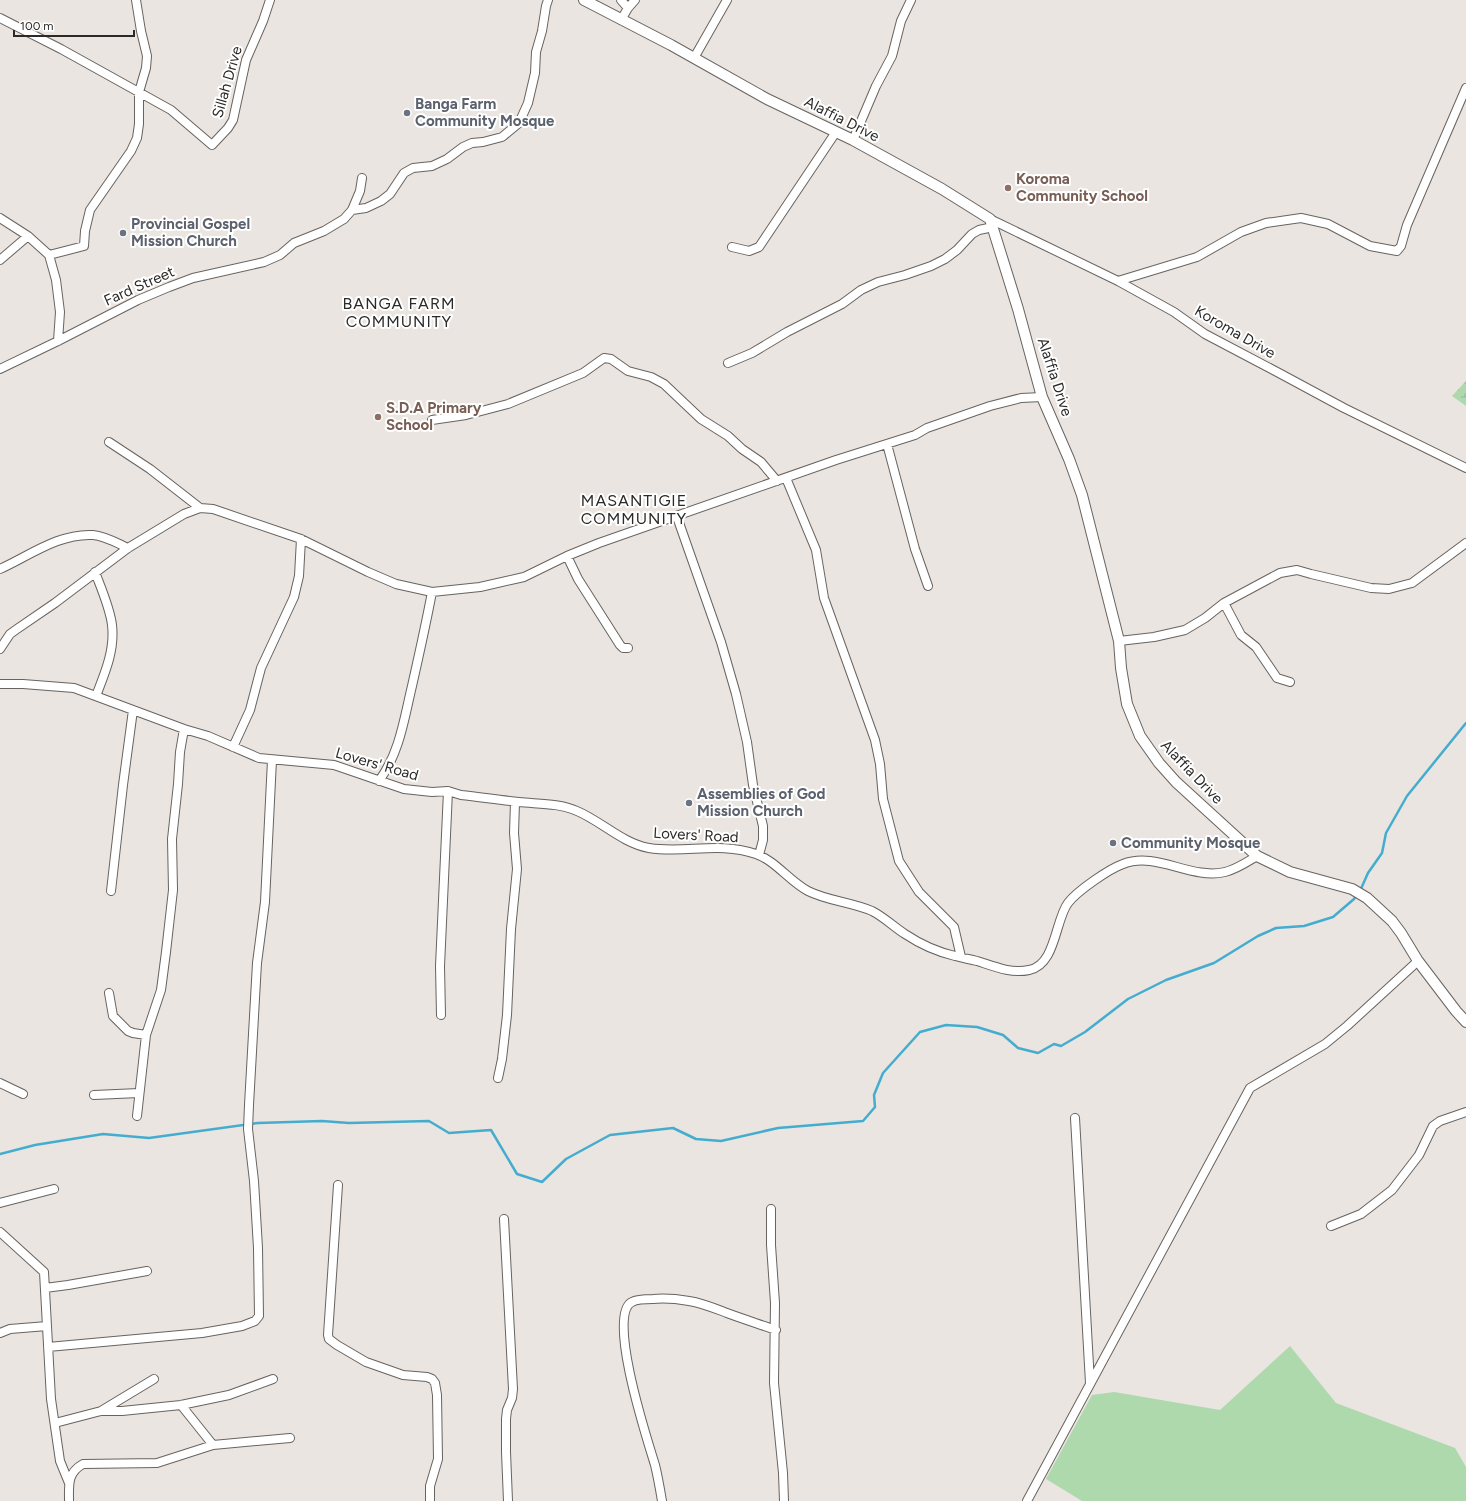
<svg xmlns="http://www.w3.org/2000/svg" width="1466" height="1501" viewBox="0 0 1466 1501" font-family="Figtree,sans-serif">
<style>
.green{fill:#add9ad}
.wetland{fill:url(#wetland-marsh)}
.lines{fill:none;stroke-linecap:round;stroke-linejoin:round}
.stream{stroke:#44adcf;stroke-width:2.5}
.minor-casing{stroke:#68635f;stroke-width:10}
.tertiary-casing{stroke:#68635f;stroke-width:12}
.minor{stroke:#fff;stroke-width:8}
.tertiary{stroke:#fff;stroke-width:10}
.worship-dot{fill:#6b7280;stroke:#fff;stroke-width:1.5}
.education-dot{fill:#8d6e63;stroke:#fff;stroke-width:1.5}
.labels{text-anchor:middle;stroke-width:4;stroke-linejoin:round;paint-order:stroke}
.street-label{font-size:15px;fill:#2c2a29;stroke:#fff}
.worship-label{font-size:15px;font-weight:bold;fill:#5b616d;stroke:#fff;text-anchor:start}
.education-label{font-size:15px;font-weight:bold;fill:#785e54;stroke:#fff;text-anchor:start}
.neighbourhood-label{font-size:16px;letter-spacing:1px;fill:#2c2a29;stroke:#fff}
</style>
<defs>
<pattern id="wetland-marsh" width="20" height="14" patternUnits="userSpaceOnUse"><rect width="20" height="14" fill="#add9ad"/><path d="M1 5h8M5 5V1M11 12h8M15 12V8" fill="none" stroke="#95ba95"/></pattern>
</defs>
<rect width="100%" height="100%" fill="#eae5e0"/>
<!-- green -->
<path class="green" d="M1290 1346 1336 1403 1455 1448 1466 1467V1501H1082L1046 1479 1092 1395 1114 1392 1220 1410Z"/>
<!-- wetland -->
<path class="wetland" d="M1466 381V406L1452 396Z"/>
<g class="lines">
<!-- stream -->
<path class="stream" d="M1360 891 1368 873 1382 853 1386 833 1407 796 1466 723
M0 1154 35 1145 103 1134 149 1138 258 1123 322 1121 349 1123 429 1121 449 1133 491 1130 517 1174 542 1182 566 1159 610 1135 673 1128 696 1139 721 1141 778 1128 863 1121 875 1107 874 1095 883 1073 920 1032 946 1025 977 1027 1003 1035 1018 1048 1038 1053 1054 1044 1061 1046 1085 1032 1128 999 1166 980 1214 963 1258 936 1276 928 1304 926 1333 917 1354 899 1357 895"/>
<defs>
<path id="minor" d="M628 8 635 0
M0 18 61 49 171 110 212 145 228 128 233 120 246 60 263 21 270 0
M621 20 628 8 621 0
M694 58 727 0
M853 140 876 86 892 56 901 21 911 0
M352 210 366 208 381 201 390 194 404 173 413 168 432 166 447 159 463 147 472 143 483 142 502 137 519 123 528 103 535 73 536 52 542 31 546 6 548 0
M0 218 28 236 49 255 56 280 60 312 58 341
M990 219 1118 281 1174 312 1205 334 1279 373 1344 408 1466 468
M732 247 749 251 759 247 836 132
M49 255 84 246 85 231 90 210 131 151 137 138 139 124V92L146 68 147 56 141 31 136 0
M0 260 28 236
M1118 281 1197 257 1241 232 1266 223 1301 218 1328 224 1370 246 1397 251 1401 246 1407 225 1466 88
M728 363 752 353 787 332 842 304 861 290 878 282 905 275 931 266 945 259 957 250 972 234 979 230 993 227
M0 369 58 341 138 300 169 287 193 278 264 262 280 255 294 243 324 231 344 219 352 210 360 191 362 178
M432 420 466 415 508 404 583 373 604 358 611 359 628 371 651 377 664 384 701 419 728 436 742 449 761 462 777 481
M109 442 150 469 200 508
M887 444 915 549 928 586
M786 478 816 550 824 598 875 740 880 764 883 799 899 861 919 892 954 927 961 957
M677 517 721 642 736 694 747 742 753 785 763 826V840L759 855
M567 556 578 579 620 645 623 648H628
M0 569C29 556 59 533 93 535 105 536 117 543 128 548
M95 572C101 588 110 608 112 625 115 650 105 673 96 696
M1224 603 1241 635 1256 647 1277 678 1290 682
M1119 641 1154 637 1185 630 1205 618 1224 603 1280 573 1297 570 1311 574 1371 588 1389 589 1412 583 1466 543
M0 649 10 634 17 629 55 603 128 548 184 514 200 508 213 509 301 539 368 572 396 584 432 592 480 587 524 577 567 556 599 543 836 460 915 435 927 428 990 406 1021 398 1042 397
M0 684H23L74 688 184 729 208 736 259 758 334 765 404 789 432 792 448 791 461 795C480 797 499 800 519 802 538 804 559 803 577 811 601 821 622 843 649 848 685 854 719 841 756 854 776 861 789 881 808 891 828 901 851 902 872 911 884 917 894 927 905 934 920 944 938 952 955 956 962 958 969 959 977 961 993 966 1011 974 1029 970 1056 965 1055 920 1068 903 1077 891 1109 869 1123 864 1157 851 1190 880 1225 872 1237 869 1247 862 1257 856
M233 747 250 710 261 668 294 597 299 576 301 539
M379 781C400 752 404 719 412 686 419 655 426 624 432 592
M111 891 123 785 133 710
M109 993 113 1016 128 1031 133 1033 146 1035
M441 1015 440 966 448 791
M498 1078 502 1059 507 1015 511 929 517 869 514 833 515 802
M0 1083 23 1094
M94 1095 139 1093
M137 1116 146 1035 161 990 166 952 173 890 172 839 178 784 180 752 184 729
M1075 1118 1090 1383
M338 1185 328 1335 329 1339 337 1345 366 1362 403 1375 427 1377 432 1379 435 1383 437 1395 438 1459 430 1486V1501
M0 1203 54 1189
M771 1209V1245L775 1303 774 1383 783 1473 784 1501
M504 1219 513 1389 512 1398 507 1410 506 1419V1452L508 1501
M1331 1226 1361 1214 1392 1190 1419 1155 1433 1126 1440 1121 1466 1112
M0 1232 44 1272 51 1399 60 1461 69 1483
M45 1288 68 1285 147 1271
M0 1333 10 1329 47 1326
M48 1347 202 1333 242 1326 255 1321 259 1316 258 1248 254 1181 248 1129 249 1105 257 963 265 902 272 760
M181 1405 213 1445
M101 1411 154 1379
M55 1423 101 1411H122L181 1405 229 1395 273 1379
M69 1501C69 1485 67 1473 83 1464L157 1463 213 1445 290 1438
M662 1501C660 1489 658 1477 655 1465 648 1442 606 1314 632 1302 637 1299 646 1299 653 1299 665 1298 677 1299 689 1301 702 1303 714 1308 727 1313 743 1319 759 1324 776 1330
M1027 1501 1250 1088 1325 1044 1347 1026 1418 961"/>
<path id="tertiary" d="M584 0 671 45 767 99 853 140 942 189 990 219 1018 309 1042 397 1069 459 1082 495 1119 641 1121 668 1127 704 1140 736 1159 763 1176 782 1257 856 1290 872 1352 889 1367 898 1392 921 1401 933 1418 961 1456 1011 1466 1022"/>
</defs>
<!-- minor casing -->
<use href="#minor" class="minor-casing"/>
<!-- tertiary casing -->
<use href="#tertiary" class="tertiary-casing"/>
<!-- minor -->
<use href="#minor" class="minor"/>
<!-- tertiary -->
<use href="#tertiary" class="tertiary"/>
</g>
<!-- markers -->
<g class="worship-dot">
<circle cx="407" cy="113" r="4"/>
<circle cx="123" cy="233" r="4"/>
<circle cx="689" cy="803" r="4"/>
<circle cx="1113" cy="843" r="4"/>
</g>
<g class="education-dot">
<circle cx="1008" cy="188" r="4"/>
<circle cx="378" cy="417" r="4"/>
</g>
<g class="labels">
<!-- street labels -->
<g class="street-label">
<text transform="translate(227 82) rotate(-74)" y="5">Sillah Drive</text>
<text transform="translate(842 119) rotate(27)" y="5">Alaffia Drive</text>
<text transform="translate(139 286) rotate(-24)" y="5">Fard Street</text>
<text transform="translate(1235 332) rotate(30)" y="5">Koroma Drive</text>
<text transform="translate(1055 377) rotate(72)" y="5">Alaffia Drive</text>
<text transform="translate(377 764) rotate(16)" y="5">Lovers' Road</text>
<text transform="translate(1192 772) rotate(46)" y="5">Alaffia Drive</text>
<text transform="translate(696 835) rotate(3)" y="5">Lovers' Road</text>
</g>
<!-- worship labels -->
<g class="worship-label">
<text x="415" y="109">Banga Farm<tspan x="415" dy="17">Community Mosque</tspan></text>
<text x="131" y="229">Provincial Gospel<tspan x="131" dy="17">Mission Church</tspan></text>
<text x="697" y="799">Assemblies of God<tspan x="697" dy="17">Mission Church</tspan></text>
<text x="1121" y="848">Community Mosque</text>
</g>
<!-- education labels -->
<g class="education-label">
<text x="1016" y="184">Koroma<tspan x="1016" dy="17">Community School</tspan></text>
<text x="386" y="413">S.D.A Primary<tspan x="386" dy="17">School</tspan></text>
</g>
<!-- neighbourhood labels -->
<g class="neighbourhood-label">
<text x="399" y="309">BANGA FARM<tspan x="399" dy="18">COMMUNITY</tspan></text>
<text x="634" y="506">MASANTIGIE<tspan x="634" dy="18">COMMUNITY</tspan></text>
</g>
</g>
<!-- scale -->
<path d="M14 30v6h120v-6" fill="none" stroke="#2c2a29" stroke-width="2"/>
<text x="20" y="30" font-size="12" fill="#2c2a29" stroke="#ffffff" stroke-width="3" paint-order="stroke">100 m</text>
</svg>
